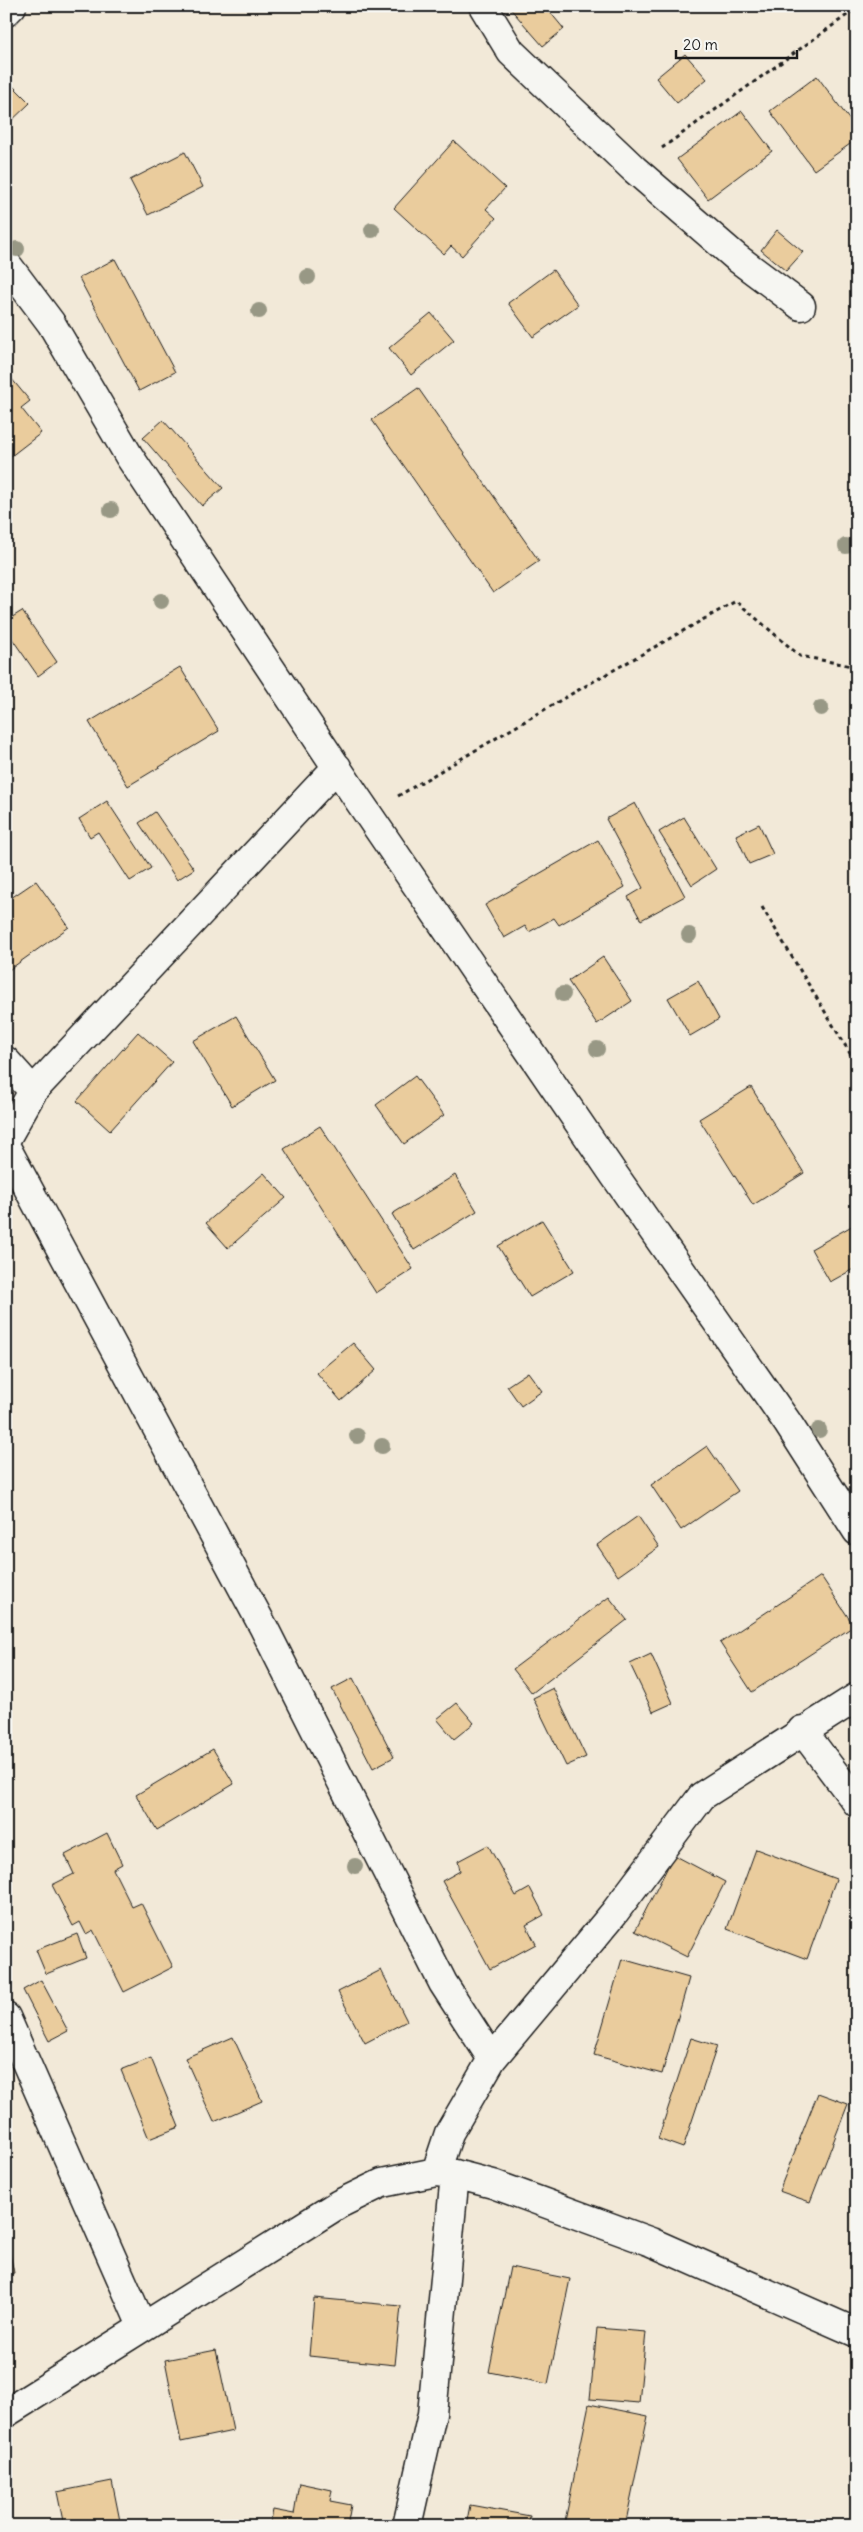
<svg xmlns="http://www.w3.org/2000/svg" width="863" height="2532" viewBox="0 0 863 2532" font-family="Delius,sans-serif">
<style>
.building{fill:#eacc9d;stroke:#1c1c1c}
.lines{fill:none;stroke-linecap:round;stroke-linejoin:round}
.minor-casing{stroke:#1c1c1c;stroke-width:31}
.path{stroke:#1c1c1c;stroke-width:3;stroke-dasharray:4 4;stroke-linecap:butt}
.minor{stroke:#f6f6f2;stroke-width:28}
.tree{fill:#989885}
</style>
<rect width="100%" height="100%" fill="#f2e9d8"/>
<filter id="ink" filterUnits="userSpaceOnUse"><feTurbulence type="fractalNoise" baseFrequency=".02" numOctaves="2"/><feDisplacementMap in="SourceGraphic" scale="10" xChannelSelector="R" yChannelSelector="G"/><feConvolveMatrix kernelMatrix="1 2 1 2 8 2 1 2 1" color-interpolation-filters="sRGB"/></filter>
<g filter="url(#ink)">
<!-- building -->
<path class="building" d="M508 6H545L564 29 543 46Z
M685 54 707 79 677 103 656 78Z
M817 76 857 130V139L814 170 770 111Z
M6 79 30 103 6 126Z
M742 111 772 151 708 199 677 159Z
M454 141 505 188 486 209 496 218 462 256 451 246 444 254 394 208Z
M185 152 203 187 148 215 130 180Z
M777 230 803 252 786 271 761 250Z
M115 259 175 372 139 391 79 278Z
M553 270 578 305 533 337 508 303Z
M431 313 454 340 411 375 389 348Z
M6 372 30 401 21 408 41 433 6 460Z
M418 388 539 561 493 593 372 420Z
M163 420 223 488 202 506 143 438Z
M22 611 57 662 38 676 6 630V621Z
M180 667 219 731 128 786 89 722Z
M107 801 151 868 130 881 98 832 90 837 79 819Z
M635 803 685 896 641 920 628 897 643 888 606 819Z
M155 812 194 869 177 880 139 823Z
M684 817 716 869 692 885 659 832Z
M759 824 773 854 749 864 736 835Z
M598 840 625 887 559 925 554 918 529 932 525 926 504 938 485 905Z
M36 881 69 927 6 972V891L11 898Z
M603 957 632 1001 597 1024 568 981Z
M698 981 719 1019 690 1036 668 998Z
M236 1016 275 1080 232 1106 193 1041Z
M138 1032 172 1062 110 1131 77 1101Z
M415 1076 444 1115 404 1144 376 1105Z
M751 1087 804 1173 753 1205 699 1119Z
M320 1126 413 1269 376 1293 284 1149Z
M264 1173 286 1198 228 1248 206 1223Z
M455 1175 477 1211 414 1250 392 1214Z
M542 1220 574 1271 530 1297 498 1246Z
M857 1223V1267L830 1282 811 1249Z
M353 1343 376 1370 341 1401 317 1373Z
M528 1372 542 1391 521 1406 507 1386Z
M707 1446 738 1491 681 1530 651 1485Z
M638 1516 659 1547 618 1576 597 1545Z
M821 1576 854 1626 752 1692 720 1643Z
M609 1597 627 1620 532 1693 513 1669Z
M651 1654 673 1703 653 1712 630 1664Z
M353 1678 394 1757 373 1768 332 1689Z
M553 1688 586 1757 566 1766 533 1698Z
M457 1703 474 1723 454 1739 437 1719Z
M213 1749 234 1784 157 1830 136 1795Z
M107 1833 122 1864 113 1869 132 1907 141 1903 173 1967 124 1992 93 1930 86 1934 80 1922 73 1926 52 1885 74 1874 65 1855Z
M488 1845 516 1896 530 1888 544 1915 526 1925 536 1944 490 1969 442 1881 460 1871 458 1861Z
M756 1849 836 1879 807 1959 727 1929Z
M674 1855 725 1882 687 1957 635 1931Z
M77 1934 86 1958 46 1974 36 1950Z
M622 1959 689 1978 662 2074 594 2055Z
M381 1970 407 2021 365 2043 338 1992Z
M41 1980 68 2031 49 2041 23 1990Z
M233 2037 262 2101 214 2122 185 2058Z
M691 2038 717 2046 683 2148 658 2139Z
M151 2058 179 2127 149 2139 121 2070Z
M818 2093 848 2104 810 2202 779 2191Z
M6 2234 14 2273 6 2274Z
M510 2267 570 2279 548 2384 489 2372Z
M314 2298 401 2306 395 2365 309 2356Z
M597 2328 646 2332 639 2403 590 2399Z
M216 2350 233 2431 181 2442 165 2360Z
M589 2404 648 2416 625 2526H564Z
M112 2481 121 2526H64L57 2492Z
M299 2483 332 2490 330 2501 351 2505 348 2521 361 2523 360 2526H270L273 2510 294 2514Z
M470 2505 530 2516 528 2526H466Z"/>
<g class="lines">
<defs>
<path id="minor" d="M483 6 511 52 634 169 737 258 801 306
M6 12 12 6
M6 263 51 323 129 456 357 798 615 1176 787 1422 857 1531
M6 1061 33 1091 337 767
M6 1139 33 1091
M6 1147 264 1628 443 1983 492 2059
M802 1730 857 1803
M6 2017 142 2326
M436 2172 449 2133 492 2059 614 1913 702 1796 857 1697
M6 2413 339 2204 382 2183 436 2172 455 2174 493 2184 651 2242 857 2333
M407 2526 432 2414 455 2174"/>
</defs>
<!-- minor casing -->
<use href="#minor" class="minor-casing"/>
<!-- path -->
<path class="path" d="M662 148 857 8
M398 796 566 697 736 601 800 656 857 667
M762 907 857 1065"/>
<!-- minor -->
<use href="#minor" class="minor"/>
</g>
<!-- trees -->
<g class="tree">
<circle cx="372" cy="230" r="8"/>
<circle cx="17" cy="249" r="8"/>
<circle cx="308" cy="277" r="8"/>
<circle cx="259" cy="311" r="8"/>
<circle cx="111" cy="510" r="8"/>
<circle cx="846" cy="546" r="8"/>
<circle cx="161" cy="601" r="8"/>
<circle cx="821" cy="708" r="8"/>
<circle cx="689" cy="935" r="8"/>
<circle cx="563" cy="994" r="8"/>
<circle cx="597" cy="1049" r="8"/>
<circle cx="819" cy="1430" r="8"/>
<circle cx="357" cy="1436" r="8"/>
<circle cx="382" cy="1446" r="8"/>
<circle cx="355" cy="1866" r="8"/>
</g>
</g>
<!-- margin -->
<rect width="863" height="2532" fill="none" stroke="#f6f6f2" stroke-width="25"/>
<rect x="12" y="12" width="838" height="2507" fill="none" stroke="#1c1c1c" stroke-width="2" filter="url(#ink)"/>
<!-- scale -->
<path d="M676 50v8h121v-8" fill="none" stroke="#1c1c1c" stroke-width="2.5"/>
<text x="683" y="50" font-size="15" fill="#1c1c1c" stroke="#f6f6f2" stroke-width="4" paint-order="stroke">20 m</text>
</svg>
